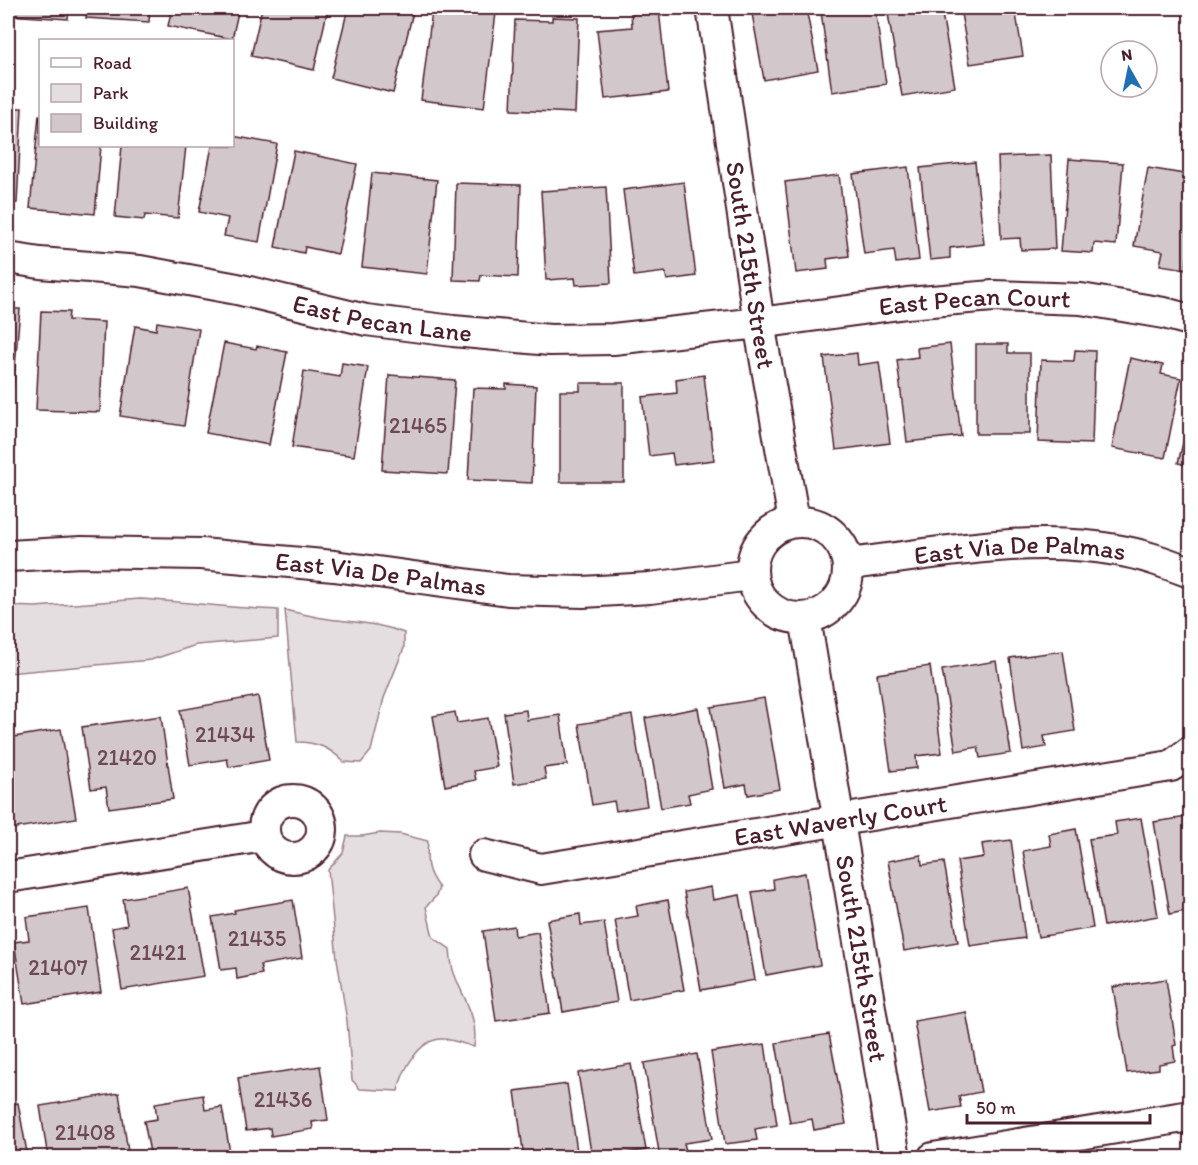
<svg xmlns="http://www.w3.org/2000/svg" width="1198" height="1165" viewBox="0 0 1198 1165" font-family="Itim,sans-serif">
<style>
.green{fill:#e5dee0;stroke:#987e86;stroke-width:1.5}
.building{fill:#d2c7cb;stroke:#4a1f2b;stroke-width:1.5}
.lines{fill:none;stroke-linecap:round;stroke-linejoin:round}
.minor-casing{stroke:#4a1f2b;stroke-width:34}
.minor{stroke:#fff;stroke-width:30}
.labels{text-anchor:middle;stroke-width:6;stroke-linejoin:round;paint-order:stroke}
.number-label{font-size:22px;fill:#6c4953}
.street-label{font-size:26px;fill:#4a1f2b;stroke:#fff}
</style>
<rect width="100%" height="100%" fill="#fff"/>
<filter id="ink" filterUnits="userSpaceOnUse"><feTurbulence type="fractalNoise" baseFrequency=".0167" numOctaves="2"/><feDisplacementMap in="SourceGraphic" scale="12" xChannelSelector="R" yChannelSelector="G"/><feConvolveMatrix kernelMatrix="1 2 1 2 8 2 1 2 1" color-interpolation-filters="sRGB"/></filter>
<g filter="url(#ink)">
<!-- green -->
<path class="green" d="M140 599C186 602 232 608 278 610V638L196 645 151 660 8 673V606L35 607Z
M285 610C303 614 320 619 338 620 361 623 382 624 404 633V648L384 698 371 751 361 763 344 762C330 748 317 742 297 742Z
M380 833 400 834 428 841C426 863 426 871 439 888L436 896 426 907 433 937 450 949C451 957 451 965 454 973 463 999 479 1017 474 1047 464 1044 452 1039 442 1039 418 1039 402 1072 398 1091L360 1089 352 1080 347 1021 337 959 328 870 343 853 347 836H362Z"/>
<!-- building -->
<path class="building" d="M8 8H69L68 19 8 15Z
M87 8H150L149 22 86 18Z
M172 8H239L232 39 168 26Z
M262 8H328L314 70 251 56Z
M348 8H414L393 93 331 78Z
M751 8H806L818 70 764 80Z
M852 8H875L886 84 832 92 821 12Z
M887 8H920V9L941 8 955 87 902 96Z
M960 8H1015L1023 56 970 64Z
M432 10 466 15 467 10 496 13 484 108 421 100Z
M659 10 668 92 605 99 597 30 632 27 631 13Z
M552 17 579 18 575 113 511 110 515 20 552 21Z
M8 108H22L17 203H8Z
M39 115H40V146H101L95 214 30 208Z
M232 136 277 144 259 242 224 236 228 218 199 212 212 146H232Z
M122 146H186L178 218 145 215 144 220 115 217Z
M294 151 357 164 338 254 305 247 304 253 275 247Z
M1051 155 1055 249 1021 250 1020 238 1001 239 998 157Z
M1069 159 1123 163 1116 245 1094 243 1093 253 1061 251Z
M975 162 984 244 950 248V258L930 260 920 168Z
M908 167 919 260 896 263 894 250 864 254 853 174Z
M1148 168 1190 175V240L1186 269 1160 265 1163 251 1134 246Z
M372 173 437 180 427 274 362 267Z
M839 175 849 256 827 259 828 269 796 273 785 182Z
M684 182 696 276 667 280 665 272 634 276 623 190Z
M456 183 521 185 518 277 481 275 480 281 453 280Z
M606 187 611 283 576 285 575 278 546 280 541 191Z
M8 309H20L13 388 8 387Z
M41 311 69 312 68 320 104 322 100 412 36 410Z
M157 322 199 329 184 426 120 416 135 326 156 330Z
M224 343 256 349 257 346 287 352 269 445 206 433Z
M950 344 961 436 907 442 897 360 918 357 917 348Z
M976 344H1008V353H1030V434H976Z
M1075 350 1095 351 1092 444 1038 442 1041 360 1074 361Z
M857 353 858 365 879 362 890 443 836 450 824 357Z
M1130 358 1163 365 1161 374 1181 378 1165 458 1112 448Z
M342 363 368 367 354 456 292 447 304 371 340 377Z
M389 375 455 380 448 474 382 470Z
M704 375 714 460 674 465 672 453 649 456 642 397 677 393 676 379Z
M580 383H624V482H560V391H580Z
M506 384 536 386 532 483 468 480 473 388 506 389Z
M1190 414V466L1178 463Z
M1063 651 1075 731 1044 736 1046 747 1023 751 1010 658Z
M996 661 1011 753 980 758 978 747 956 751 942 670Z
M930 666 942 753 916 756 917 768 891 771 877 674Z
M258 696 269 760 229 767 227 759 190 765 180 710Z
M764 698 780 789 748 795 746 784 725 788 711 707Z
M698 708 712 789 688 794 690 803 661 808 645 718Z
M526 710 527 720 560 715 567 765 544 768 546 779 514 784 504 713Z
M455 712 457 723 488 718 497 767 474 771 476 780 445 786 433 716Z
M632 715 647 806 616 811 614 801 592 805 579 724Z
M161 716 173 799 109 808 106 787 91 789 82 727Z
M61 729 76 818 11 829 8 809V738Z
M1187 817 1188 827H1190V910L1170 914 1154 822Z
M1141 818 1158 916 1104 926 1089 839 1117 835 1115 822Z
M1076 829 1093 928 1038 937 1023 851 1051 846 1049 834Z
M1011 840 1025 938 970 946 957 861 984 857 982 844Z
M921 855 922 865 944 862 958 942 904 951 888 861Z
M805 873 820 965 766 975 752 892 774 889 773 879Z
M711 887 713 900 740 895 755 980 701 990 684 892Z
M188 888 204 976 122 990 112 928 127 925 123 899Z
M293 900 302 958 260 965 262 974 237 979 236 968 221 970 212 917 235 913 234 910Z
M668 900 684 990 629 1000 615 920 638 916 636 906Z
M89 908 101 992 24 1004 14 942 29 940 26 917Z
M580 914 581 925 604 922 617 1002 563 1012 547 920Z
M514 926 515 936 538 932 550 1013 496 1021 483 931Z
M1166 979 1176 1045 1173 1046 1175 1061 1159 1064V1069L1127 1073 1113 987Z
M966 1012 981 1092 959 1096 961 1107 930 1112 914 1021Z
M829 1034 846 1124 814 1130 812 1119 790 1123 776 1043Z
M765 1044 777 1125 755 1129 757 1140 725 1144 711 1052Z
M697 1054 712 1139 684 1143 687 1155 660 1158 644 1063Z
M631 1064 646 1150 618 1154 619 1158H592L578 1073Z
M320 1066 328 1120 312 1122 313 1129 271 1136 270 1128 246 1131 238 1078Z
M567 1084 578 1158H524L515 1091Z
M119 1093 129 1158H48L40 1106Z
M203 1095 205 1110 222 1107 231 1158H151L144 1121 157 1119 155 1103Z
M18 1103 28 1158H8V1104Z"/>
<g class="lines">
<defs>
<g id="minor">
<path id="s1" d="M712 8 759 323 794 521"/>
<path id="s2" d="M8 258 40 263 140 271 237 289 366 320 453 331 550 340 613 339 759 323 907 303 993 296 1081 299 1164 313 1190 320"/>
<circle cx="800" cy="570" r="48"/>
<path id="s3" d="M8 556 81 552 201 554 334 566 508 590 583 592 650 588 751 575"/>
<path id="s4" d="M849 564C936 554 1028 534 1116 550 1142 554 1166 563 1190 572"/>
<path id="s5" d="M805 618 895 1158"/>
<circle cx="293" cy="829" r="29"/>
<path id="s6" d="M484 855 541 869 1171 766 1190 752"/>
<path d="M8 877 264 836"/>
<path d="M933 1158 1190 1116"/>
</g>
</defs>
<!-- minor casing -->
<use href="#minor" class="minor-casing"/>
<!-- minor -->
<use href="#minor" class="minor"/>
</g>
</g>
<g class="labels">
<!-- number labels -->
<g class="number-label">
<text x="418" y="433">21465</text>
<text x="225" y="742">21434</text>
<text x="127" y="765">21420</text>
<text x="257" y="946">21435</text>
<text x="158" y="960">21421</text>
<text x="58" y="975">21407</text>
<text x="283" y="1107">21436</text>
<text x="85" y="1140">21408</text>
</g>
<!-- street labels -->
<g class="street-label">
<text dy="9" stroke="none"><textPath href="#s1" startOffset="260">South 215th Street</textPath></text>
<text dy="9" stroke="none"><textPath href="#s2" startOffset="976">East Pecan Court</textPath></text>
<text dy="9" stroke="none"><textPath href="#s2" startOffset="380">East Pecan Lane</textPath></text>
<text dy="9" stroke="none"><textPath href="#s4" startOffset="172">East Via De Palmas</textPath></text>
<text dy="9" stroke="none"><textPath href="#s3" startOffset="374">East Via De Palmas</textPath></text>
<text dy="9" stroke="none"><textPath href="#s6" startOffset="362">East Waverly Court</textPath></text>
<text dy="9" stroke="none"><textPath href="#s5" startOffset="345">South 215th Street</textPath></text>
</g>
</g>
<!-- margin -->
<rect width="1198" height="1165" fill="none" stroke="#fff" stroke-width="30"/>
<rect x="15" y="15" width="1168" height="1135" fill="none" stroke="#4a1f2b" stroke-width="2" filter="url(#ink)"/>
<!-- legend -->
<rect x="39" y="39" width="195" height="108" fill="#ffffff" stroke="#b7a5aa" stroke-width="1.5"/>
<rect x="51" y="58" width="30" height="9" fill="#ffffff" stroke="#b7a5aa" stroke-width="1.5"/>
<text x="93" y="69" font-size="18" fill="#4a1f2b">Road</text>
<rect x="51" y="84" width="30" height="18" fill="#e5dee0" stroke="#b7a5aa" stroke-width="1.5"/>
<text x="93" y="99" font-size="18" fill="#4a1f2b">Park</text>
<rect x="51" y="114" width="30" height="18" fill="#d2c7cb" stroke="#b7a5aa" stroke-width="1.5"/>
<text x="93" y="129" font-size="18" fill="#4a1f2b">Building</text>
<!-- north arrow -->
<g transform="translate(1129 69) rotate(351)"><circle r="28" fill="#ffffff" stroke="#b7a5aa" stroke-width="1.5"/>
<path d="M0-4.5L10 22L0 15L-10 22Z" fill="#1f6fb2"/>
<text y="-9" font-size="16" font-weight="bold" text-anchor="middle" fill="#4a1f2b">N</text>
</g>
<!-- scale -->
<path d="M967 1114v9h183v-9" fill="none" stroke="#4a1f2b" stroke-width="3"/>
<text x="976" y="1114" font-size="18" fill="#4a1f2b" stroke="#ffffff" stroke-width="4.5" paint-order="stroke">50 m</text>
</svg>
